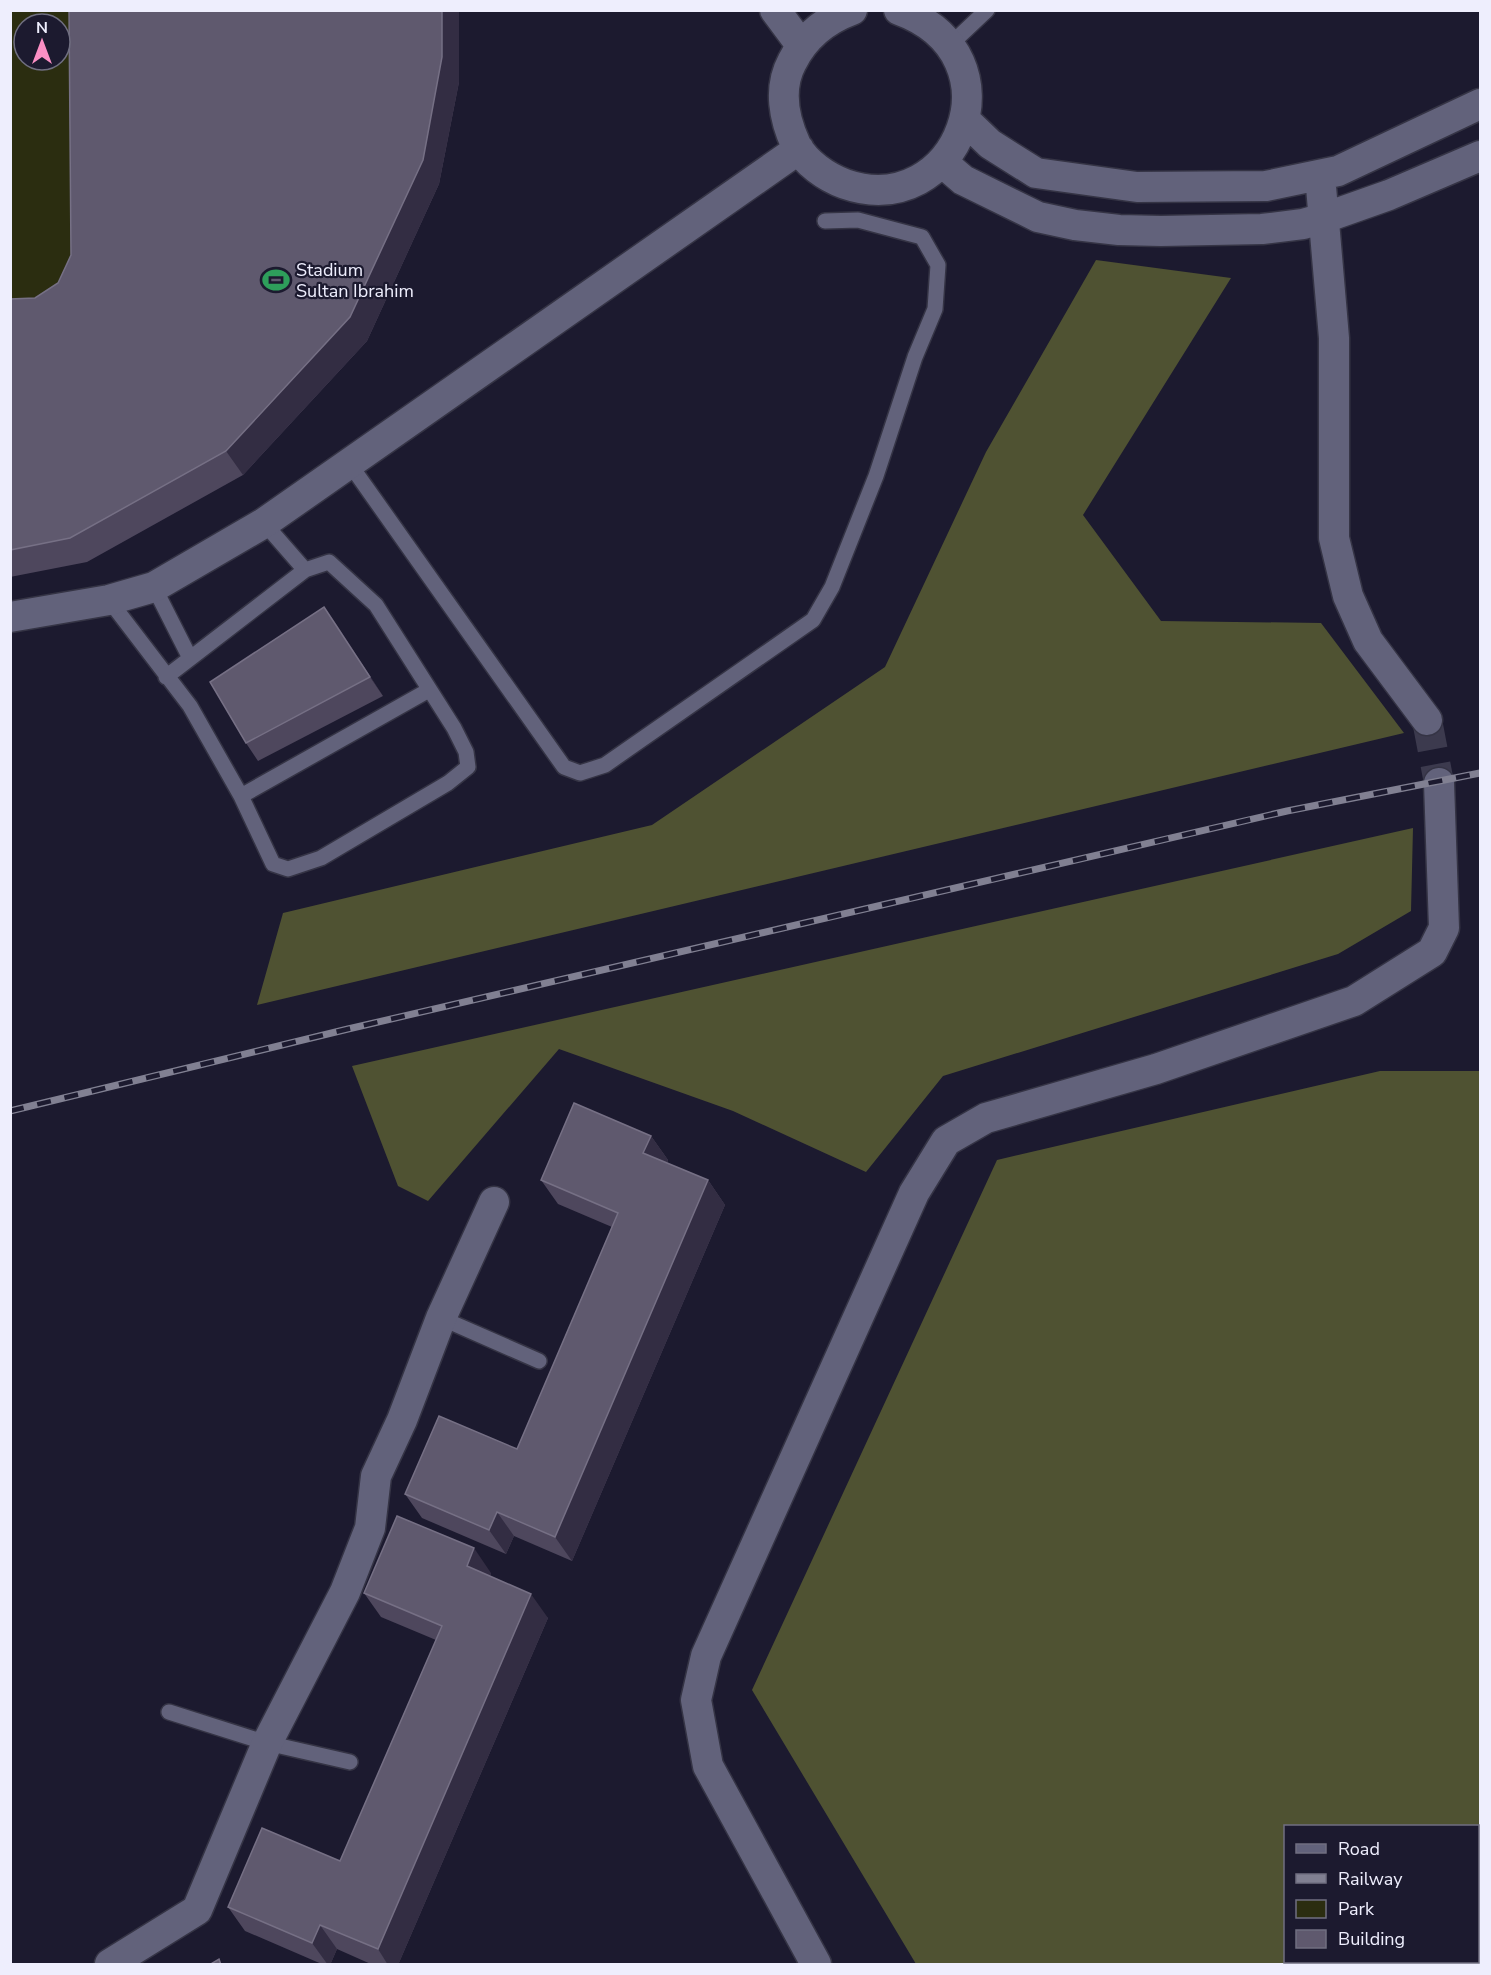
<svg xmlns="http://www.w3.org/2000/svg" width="1491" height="1975" viewBox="0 0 1491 1975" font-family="'Nunito Sans',sans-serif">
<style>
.green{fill:#2b2d10;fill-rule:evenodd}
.forest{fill:#4f5232}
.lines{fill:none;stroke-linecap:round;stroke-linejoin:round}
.minor-tunnel{stroke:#3c3a4e;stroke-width:30;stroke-dasharray:30 15;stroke-linecap:butt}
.service-casing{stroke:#353445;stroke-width:18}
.minor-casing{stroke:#353445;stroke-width:33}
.service{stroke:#62627b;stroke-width:15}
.minor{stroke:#62627b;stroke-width:30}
.rail-casing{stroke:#818092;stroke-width:7}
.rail{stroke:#1c1a2f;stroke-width:4.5;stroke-dasharray:14;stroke-linecap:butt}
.wall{fill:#4e475d}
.shaded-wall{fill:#332d43}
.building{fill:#5f596e;stroke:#767085;stroke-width:1.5}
.labels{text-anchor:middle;stroke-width:4.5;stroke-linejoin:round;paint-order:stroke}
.poi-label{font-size:18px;fill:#eeeefd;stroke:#1c1a2f;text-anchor:start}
</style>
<rect width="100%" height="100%" fill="#1c1a2f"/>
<!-- green -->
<path class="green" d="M10 11H86L88 279 11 323ZM24 24H60V60H24Z"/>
<!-- forest -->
<path class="forest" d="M1096 260 1231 278 1083 515 1161 621 1321 623 1404 733 257 1005 283 913 652 825 885 667 986 452Z
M1413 828 1411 911 1338 954 943 1076 866 1172 733 1111 559 1049 428 1201 398 1186 352 1066Z
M1380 1071H1480V1956L1478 1957V1826H1286V1962H1467L1460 1964H916L752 1690 997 1160Z"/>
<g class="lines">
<!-- minor-tunnel -->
<path class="minor-tunnel" d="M1427 720 1439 783"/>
<defs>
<path id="service" d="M950 45 987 10
M349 463 564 767 580 773 605 765 813 620 832 587 876 476 915 357 935 309 938 265 922 237 858 220 825 221
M264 523 305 570
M154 587 190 658
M109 600 190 706 241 796 273 864 288 869 321 858 448 783 468 767 466 752 454 728 376 605 329 562 305 570 166 677
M241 796 429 690
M441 1318 539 1361
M169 1712 267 1743 350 1762"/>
<path id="minor" d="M775 10 801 45
M852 10C825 20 805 36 792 62 778 88 784 119 796 145 806 163 826 177 845 184 957 223 1025 56 899 10
M965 120 990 144 1036 173 1137 187 1266 186 1338 171 1480 104
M942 162 963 180 1038 217 1075 225 1119 230 1161 231 1262 229 1303 224 1324 218 1389 195 1480 156
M1320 175 1334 338V538L1348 596 1368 641 1427 720
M10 617 109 600 154 587 264 523 799 149
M110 1964 197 1910 267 1743 345 1592 370 1528 376 1476 402 1420 441 1318 494 1202
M816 1964 708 1766 696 1700 706 1656 914 1193 946 1141 986 1118 1156 1069 1354 1001 1432 952 1444 928 1439 783"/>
</defs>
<!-- service casing -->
<use href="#service" class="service-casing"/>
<!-- minor casing -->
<use href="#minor" class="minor-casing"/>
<!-- service -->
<use href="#service" class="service"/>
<!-- minor -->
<use href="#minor" class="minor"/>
<defs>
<path id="rail" d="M10 1111 348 1029 1287 811 1480 773"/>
</defs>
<!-- rail casing -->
<use href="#rail" class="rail-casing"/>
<!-- rail -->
<use href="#rail" class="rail"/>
</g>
<!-- wall -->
<path class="wall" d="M69 10H459V82L439 184 367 341 243 475 87 562 10 577V299L35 298 58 283 71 255Z
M324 607 383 696 258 761 246 743Z
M651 1136 668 1160 667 1163 708 1180 725 1205 572 1561 514 1536 506 1554 422 1518 405 1494 517 1449 612 1227 558 1204 541 1180Z
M491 1573 490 1576 548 1618 398 1965H373L337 1949 330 1965H324L245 1931 228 1907 340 1861 436 1640 381 1617 364 1593Z"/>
<!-- shaded-wall -->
<path class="shaded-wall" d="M442 10H459V82L439 184 367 341 243 475 226 451Z
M324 607 337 625 383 696 370 677Z
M651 1136 668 1160 660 1177 643 1153Z
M708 1180 725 1205 572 1561 555 1537Z
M497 1512 514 1536 506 1554 489 1530Z
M474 1548 491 1573 484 1590 467 1566Z
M531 1594 548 1618 398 1965H388L378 1949Z
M320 1925 337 1949 330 1965H328L312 1943Z"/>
<!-- building -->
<path class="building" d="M69 10H442V57L423 160 350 317 226 451 70 538 10 550V299L35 298 58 283 71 255Z
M324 607 370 677 246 743 210 682Z
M574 1103 651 1136 643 1153 708 1180 555 1537 497 1512 489 1530 405 1494 439 1416 517 1449 618 1213 541 1180Z
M397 1516 474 1548 467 1566 531 1594 378 1949 320 1925 312 1943 228 1907 262 1828 340 1861 442 1626 364 1593Z
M219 1959 221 1965H209Z"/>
<!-- icons -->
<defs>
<symbol id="stadium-bare" viewBox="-9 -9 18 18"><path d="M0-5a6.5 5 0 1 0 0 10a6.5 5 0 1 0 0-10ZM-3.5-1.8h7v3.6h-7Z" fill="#2e9e5b" stroke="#1c1a2f" stroke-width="2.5" paint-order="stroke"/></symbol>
</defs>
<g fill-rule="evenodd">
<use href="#stadium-bare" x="257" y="261" width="38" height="38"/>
</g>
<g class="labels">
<!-- poi labels -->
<g class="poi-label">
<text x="296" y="276">Stadium<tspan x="296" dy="21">Sultan Ibrahim</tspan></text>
</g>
</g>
<!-- border -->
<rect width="1491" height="1975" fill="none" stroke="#eeeefd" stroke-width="24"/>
<!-- legend -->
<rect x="1284" y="1825" width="195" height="138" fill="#1c1a2f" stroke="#706f81" stroke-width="1.5"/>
<rect x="1296" y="1844" width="30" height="9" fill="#62627b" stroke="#706f81" stroke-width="1.5"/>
<text x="1338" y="1855" font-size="18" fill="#eeeefd">Road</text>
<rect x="1296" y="1874" width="30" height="9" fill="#818092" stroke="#706f81" stroke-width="1.5"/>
<text x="1338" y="1885" font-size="18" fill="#eeeefd">Railway</text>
<rect x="1296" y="1900" width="30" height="18" fill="#2b2d10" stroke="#706f81" stroke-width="1.5"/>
<text x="1338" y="1915" font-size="18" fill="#eeeefd">Park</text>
<rect x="1296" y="1930" width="30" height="18" fill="#5f596e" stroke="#706f81" stroke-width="1.5"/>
<text x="1338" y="1945" font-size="18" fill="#eeeefd">Building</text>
<!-- north arrow -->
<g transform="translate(42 42)"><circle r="28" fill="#1c1a2f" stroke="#706f81" stroke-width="1.5"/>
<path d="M0-4.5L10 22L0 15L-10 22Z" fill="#fb8fc4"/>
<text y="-9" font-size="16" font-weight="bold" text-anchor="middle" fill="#eeeefd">N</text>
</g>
</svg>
